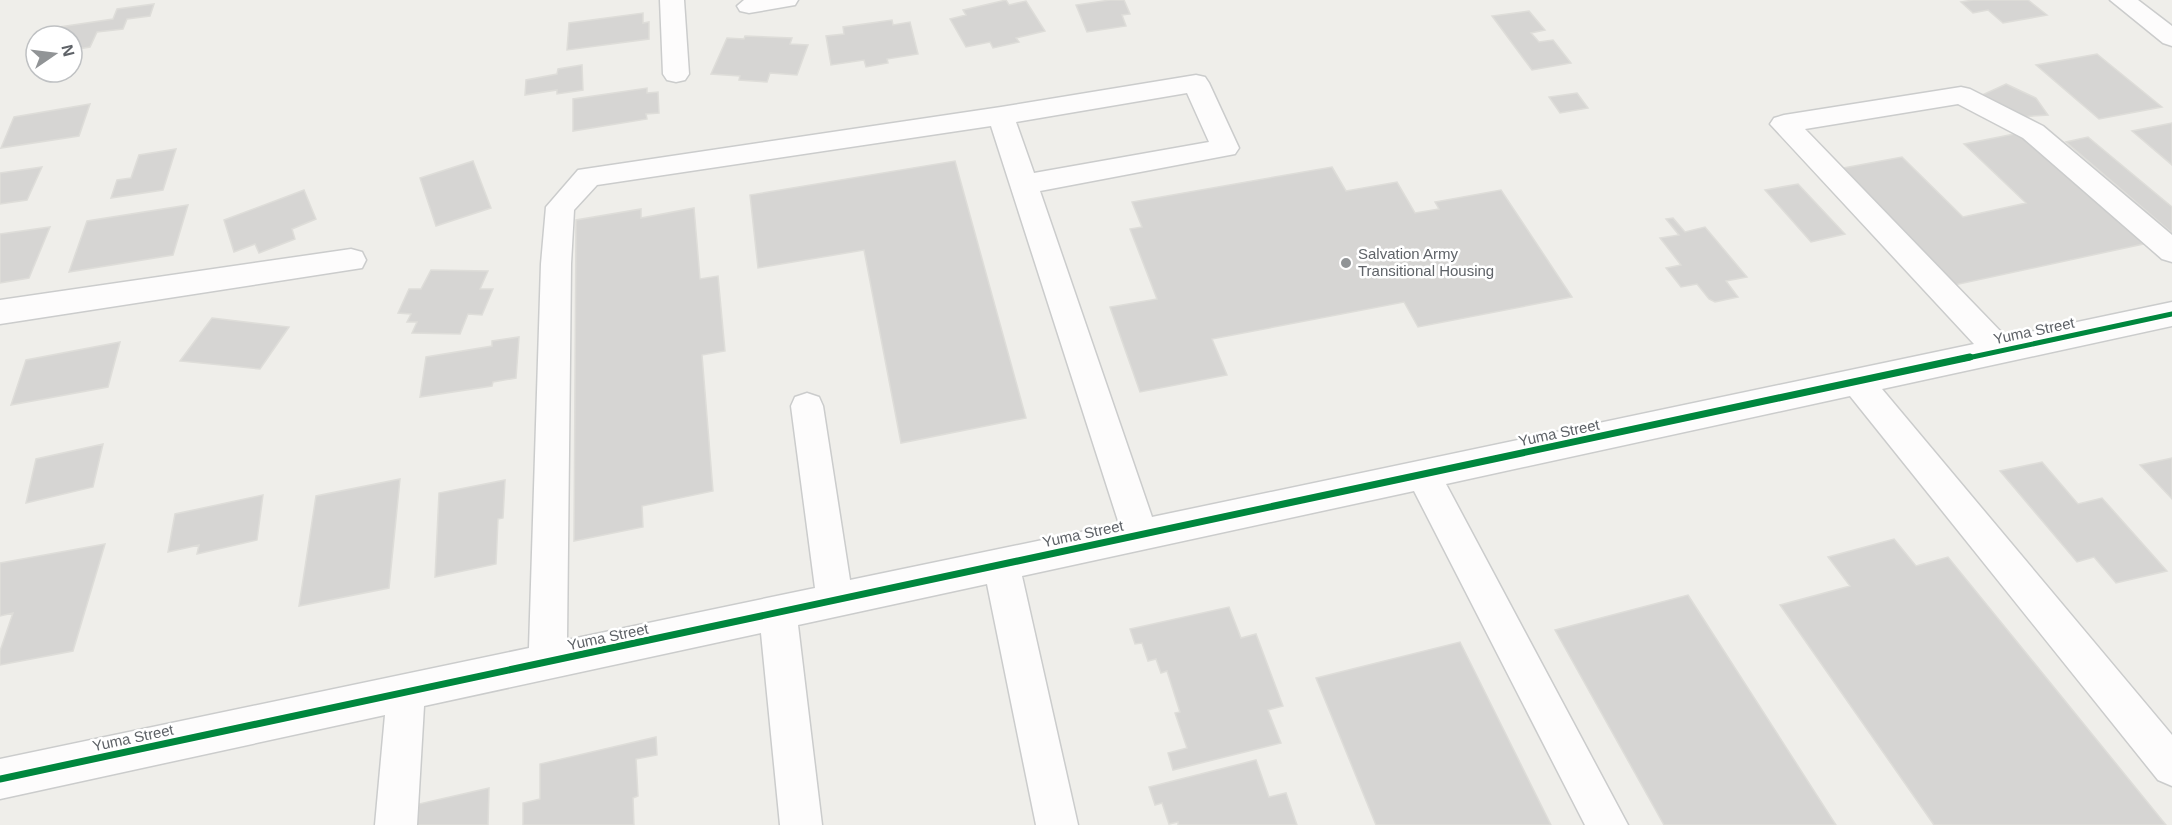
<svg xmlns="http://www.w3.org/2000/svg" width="2172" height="825" viewBox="0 0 2172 825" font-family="Arial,sans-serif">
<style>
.building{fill:#d6d5d3;stroke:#deddd9;stroke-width:1.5}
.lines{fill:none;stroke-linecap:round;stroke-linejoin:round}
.minor-casing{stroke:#cbcccc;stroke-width:3}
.minor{fill:#fdfcfc;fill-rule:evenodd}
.cycleway-far1-casing{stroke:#fff;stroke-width:8}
.cycleway-casing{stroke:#fff;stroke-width:10}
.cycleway-far1{stroke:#00873e;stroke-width:5}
.cycleway{stroke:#00873e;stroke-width:7}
.poi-dot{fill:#919496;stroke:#fff;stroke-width:2}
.labels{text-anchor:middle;stroke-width:5;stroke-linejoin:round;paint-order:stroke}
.poi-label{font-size:15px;fill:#5f6368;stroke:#fff;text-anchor:start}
.street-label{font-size:15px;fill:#5f6368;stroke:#fff}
</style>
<rect width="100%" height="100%" fill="#efeeea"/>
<!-- building -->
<path class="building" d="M1006 0 1009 5 1026 1 1045 31 1016 38 1019 42 993 48 990 42 966 47 950 19 966 15 963 10Z
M1110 0H1124L1130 14 1122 15 1126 26 1087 32 1076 5Z
M1973 0H2028L2047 15 2003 23 1988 10 1973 13 1961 2Z
M154 4 150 16 127 19 123 29 97 32 90 47 72 50V36H50L53 28 113 19 117 9Z
M1529 11 1545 30 1531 33 1539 42 1553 40 1571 63 1532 70 1492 16Z
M643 13V23L649 22V39L567 50 569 23Z
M892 20 893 25 910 22 918 54 887 59 888 63 866 67 864 60 831 65 826 36 844 34 843 27Z
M745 36 792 38 790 44 808 45 797 75 770 73 767 82 739 80 740 76 711 74 727 38 744 39Z
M2097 54 2162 107 2099 119 2036 65Z
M582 65 583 90 557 94V90L525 95 526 80 557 74 558 69Z
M2006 84 2036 98 2048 115 2019 117 1982 95Z
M647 88V93L658 92 659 113 646 114 647 119 573 131V99Z
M1577 93 1588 108 1560 113 1549 97Z
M90 104 79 136 1 148 14 117Z
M2172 123V165L2132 131Z
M2024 132 2148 243 1950 286 1838 169 1902 157 1963 217 2026 203 1964 144Z
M2088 137 2172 207V233L2066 142Z
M176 149 163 190 111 198 117 180 131 178 139 155Z
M473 161 491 208 436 226 420 178Z
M955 161 1026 418 901 443 864 250 758 268 750 195Z
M42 167 27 200 0 204V173Z
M1332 167 1346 191 1397 182 1415 213 1439 209 1435 202 1501 190 1572 297 1418 327 1404 302 1212 339 1227 375 1140 392 1110 307 1157 299 1130 229 1142 227 1132 202Z
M1798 184 1845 234 1811 242 1765 190Z
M304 190 316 219 292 229 295 239 259 253 255 244 234 252 224 220Z
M188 205 173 255 69 272 87 221Z
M694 208 700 279 718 276 725 351 702 355 713 491 642 506 643 527 574 541 576 220 641 209V218Z
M1673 218 1685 232 1705 227 1747 277 1726 281 1738 297 1715 302 1709 299 1697 284 1681 287 1666 268 1681 265 1660 238 1679 235 1666 219Z
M50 227 29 278 0 283V234Z
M431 270 488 271 480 289H493L482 315 468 314 460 334 412 333 417 322H407L411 314 398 313 409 289H421Z
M212 318 289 327 260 369 180 361Z
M519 337 516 378 493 382 492 386 420 397 426 357 492 346V341Z
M120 342 108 387 11 405 26 360Z
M103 444 93 487 26 503 36 459Z
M2172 458V499L2140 465Z
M2042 462 2078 504 2102 498 2167 571 2116 583 2094 557 2077 562 2000 471Z
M400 479 389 588 299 606 316 496Z
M505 480 503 518 498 519 496 564 435 577 439 493Z
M263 495 257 540 197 554 199 545 168 552 175 514Z
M1894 539 1916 566 1948 557 2166 825H1934L1780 605 1850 586 1828 557Z
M105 544 73 651 0 665V651L13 613 0 616V563Z
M1688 595 1836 825H1664L1555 630Z
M1229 607 1241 638 1256 634 1283 706 1268 710 1281 743 1173 770 1168 753 1187 748 1175 713 1180 712 1167 671 1161 673 1156 659 1148 661 1142 643 1135 644 1130 629Z
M1460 642 1551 825H1376L1316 678Z
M656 737 657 755 636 759 638 796 633 798 634 825H523V803L540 799V764Z
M1256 760 1269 797 1286 793 1297 825H1178V822L1169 824 1162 803 1155 805 1149 787Z
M489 788 488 825H408L410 806Z"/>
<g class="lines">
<defs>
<path id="minor" d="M660 0H684L689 74 685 80 676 82 667 80 663 74Z
M744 0H798L795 5 749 13 740 11 737 6Z
M2110 0H2138L2172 26V46L2163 43Z
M1196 75 1205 77 1209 83 1239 148 1235 154 1040 191 1152 517 1974 344 1770 124 1774 118 1784 115 1961 87 1970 89 2043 126 2172 235V262L2162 259 2023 138 1958 104 1805 129 2006 337 2172 302V326L1882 389 2172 735V786L2158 780 1850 396 1446 484 1628 825H1585L1414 491 1022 576 1078 825H1036L987 584 798 625 822 825H780L761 633 424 706 417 825H375L385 715 0 799V759L529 648 541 264 546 207 578 170 1001 107ZM1187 93 1209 142 1034 173 1016 122ZM991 126 1119 524 850 580 823 406 819 397 807 393 795 397 791 406 815 588 567 640 571 264 574 210 597 185Z
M351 249 362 252 366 260 362 268 0 324V300Z"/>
</defs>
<!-- minor casing -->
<use href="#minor" class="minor-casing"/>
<!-- minor -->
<use href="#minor" class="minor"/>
<defs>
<path id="cycleway-far1" d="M1963 359 2172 314"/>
<path id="cycleway" d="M0 779 1970 357"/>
</defs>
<!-- cycleway-far1 casing -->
<use href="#cycleway-far1" class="cycleway-far1-casing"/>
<!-- cycleway casing -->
<use href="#cycleway" class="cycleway-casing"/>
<!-- cycleway-far1 -->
<use href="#cycleway-far1" class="cycleway-far1"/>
<!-- cycleway -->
<use href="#cycleway" class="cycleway"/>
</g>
<!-- markers -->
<circle class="poi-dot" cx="1346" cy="263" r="6"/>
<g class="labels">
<!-- poi labels -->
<g class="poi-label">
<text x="1358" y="259">Salvation Army<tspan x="1358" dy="17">Transitional Housing</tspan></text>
</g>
<!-- street labels -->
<g class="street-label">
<text transform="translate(2034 331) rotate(-12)" y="5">Yuma Street</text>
<text transform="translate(1559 433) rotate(-12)" y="5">Yuma Street</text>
<text transform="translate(1083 534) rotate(-12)" y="5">Yuma Street</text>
<text transform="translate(608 637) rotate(-12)" y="5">Yuma Street</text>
<text transform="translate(133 738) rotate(-12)" y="5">Yuma Street</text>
</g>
</g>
<!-- north arrow -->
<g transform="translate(54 54) rotate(76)"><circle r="28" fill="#ffffff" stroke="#bfc1c3" stroke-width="1.5"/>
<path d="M0-4.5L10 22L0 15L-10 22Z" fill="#919496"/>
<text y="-9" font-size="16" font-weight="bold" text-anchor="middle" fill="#5f6368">N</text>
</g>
</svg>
